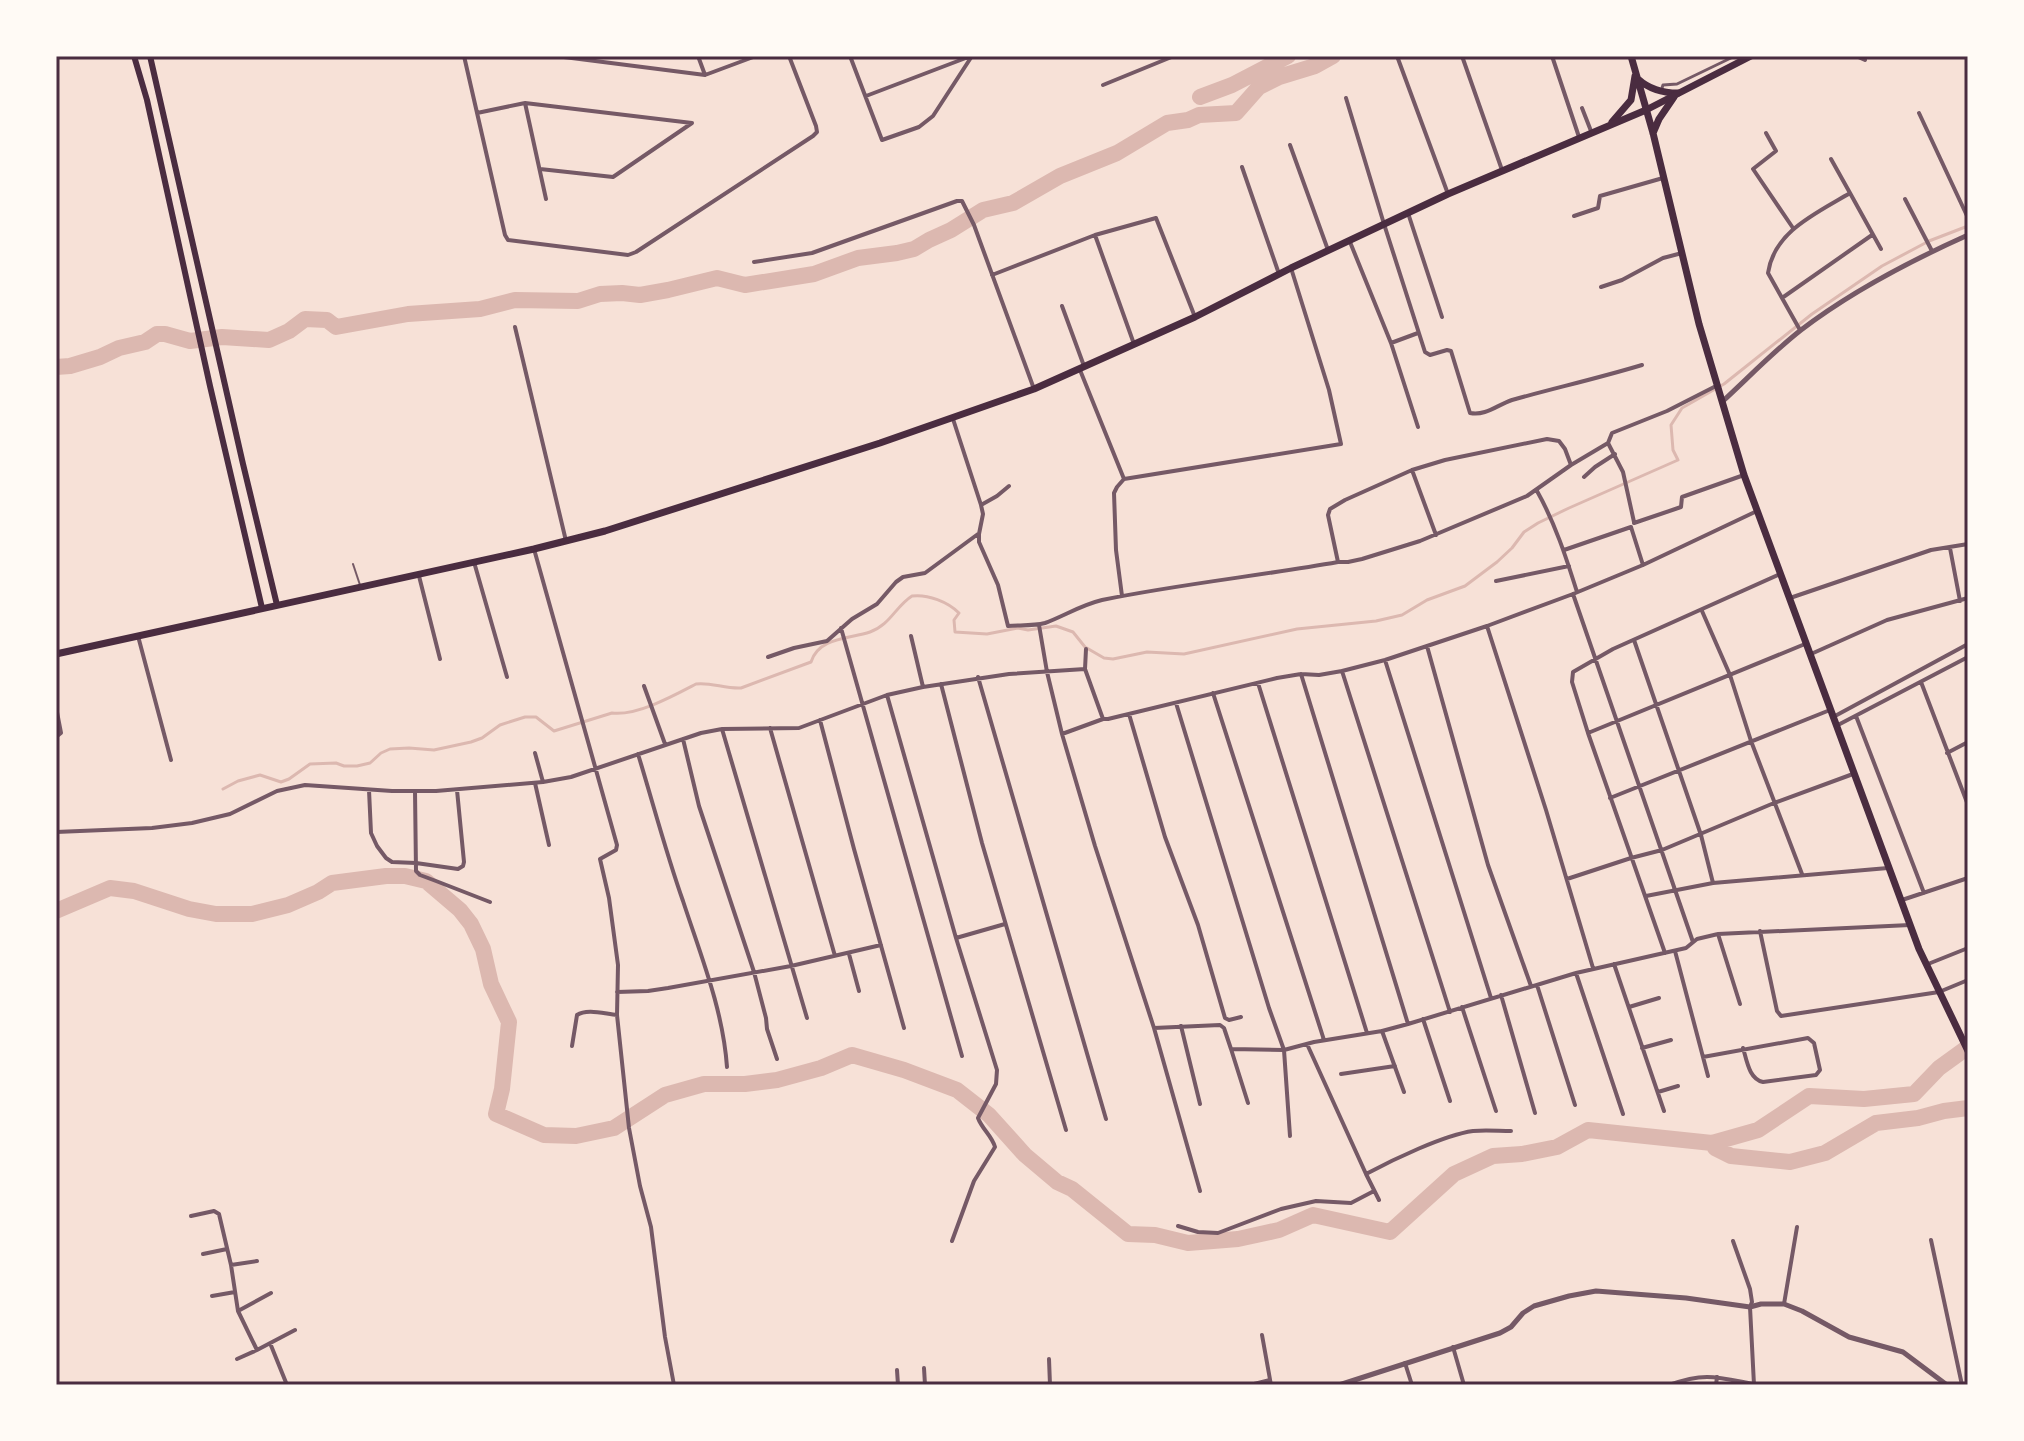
<svg xmlns="http://www.w3.org/2000/svg" width="2024" height="1441" viewBox="0 0 2024 1441" font-family="'Varela Round',sans-serif">
<style>
.lines{fill:none;stroke-linecap:round;stroke-linejoin:round}
.stream{stroke:#dcb8b0;stroke-width:3}
.river{stroke:#dcb8b0;stroke-width:16}
.service{stroke:#755966;stroke-width:2}
.pedestrian{stroke:#755966;stroke-width:3}
.minor{stroke:#755966;stroke-width:4}
.tertiary{stroke:#755966;stroke-width:5}
.secondary{stroke:#4a2c40;stroke-width:6}
.primary{stroke:#4a2c40;stroke-width:7}
.trunk{stroke:#4a2c40;stroke-width:7}
.neatline{fill:none;stroke:#4a2c40;stroke-width:3}
</style>
<rect width="100%" height="100%" fill="#f7e1d7"/>
<g class="lines">
<!-- stream -->
<path class="stream" d="M223 789 238 781 260 775 281 782 289 779 310 764 336 763 344 766H357L370 763 381 753 390 749 409 748 434 750 471 742 482 738 500 725 525 717H536L554 731 612 713C637 716 673 696 696 684 711 682 725 689 741 688L811 662C819 637 849 639 870 632 890 625 896 606 912 596 928 594 948 602 959 613L954 620 955 632 987 634 1018 628 1028 630 1056 626 1073 632 1085 647 1104 658 1113 659 1147 652 1184 654 1297 629 1376 621 1402 615 1427 600 1465 586 1497 562 1512 548 1524 532 1538 523 1569 508 1678 460 1673 450 1671 425 1682 408 1724 384 1812 314 1882 266 1929 241 1968 226"/>
<!-- river -->
<path class="river" d="M1200 97 1232 85 1288 56
M56 367 70 366 100 357 119 348 145 342 157 334H165L190 341 222 337 269 340 289 331 305 319 327 320 336 327 408 314 480 309 515 300 578 301 600 294 622 293 640 295 668 290 717 278 745 285 814 274 858 258 897 253 914 249 929 240 951 230 983 210 1013 203 1060 176 1117 153 1167 123 1188 120 1199 115 1236 113 1259 87 1279 77 1315 66 1333 56
M56 911 110 888 134 891 189 909 216 914H252L288 905 318 892 332 883 386 876H405L426 881 460 910 471 924 483 949 491 984 509 1022 502 1089 496 1114 544 1135 576 1136 614 1128 665 1095 704 1084H745L777 1080 821 1068 852 1055 904 1070 957 1090 989 1115 1025 1155 1057 1182 1072 1189 1128 1234 1155 1235 1188 1243 1238 1239 1279 1230 1313 1215 1390 1232 1454 1174 1493 1156 1522 1154 1557 1147 1588 1130 1712 1143 1758 1130 1809 1096 1864 1099 1914 1094 1939 1068 1968 1047
M1712 1143 1715 1148 1731 1156 1790 1162 1825 1153 1876 1123 1918 1118 1944 1111 1968 1108"/>
<!-- service -->
<path class="service" d="M353 564 360 585"/>
<!-- pedestrian -->
<path class="pedestrian" d="M1662 88 1663 85 1677 84 1735 56"/>
<!-- minor -->
<path class="minor" d="M464 56 505 235 508 240 628 255 636 252 813 136 817 132 816 126 789 56
M556 56 705 75 756 56
M698 56 705 75
M850 56 882 140 919 127 933 116 972 56
M1397 56 1448 194
M1462 56 1502 170
M1552 56 1579 137
M1856 56 1865 60
M1103 85 1174 56
M866 96 971 56
M1346 98 1384 224 1425 352 1430 355 1447 350 1451 351 1470 413C1486 416 1497 405 1512 400 1555 388 1599 378 1642 365
M525 103 546 199
M1582 108 1591 131
M477 113 525 103 692 123 613 177 540 169
M1919 113 1968 218
M1766 133 1776 151 1753 169 1793 228
M1290 145 1328 250
M1831 159 1850 193
M1242 167 1279 274
M1905 199 1932 251
M1408 213 1442 317
M1574 216 1598 208 1600 196 1663 178
M1095 235 1156 218 1195 317
M1350 242 1391 343 1418 427
M754 262 812 253 957 201H962L974 225 1034 389
M992 275 1095 235 1134 344
M1601 287 1622 280 1663 258 1682 253
M1782 298 1872 235
M1062 306 1084 366
M515 327 566 541
M1800 330 1768 273C1774 231 1817 213 1850 193L1881 249
M1391 343 1418 333
M1080 370 1124 479
M953 419 981 505 983 514 979 534V542L998 585 1008 626C1020 625 1033 626 1045 623 1064 616 1081 605 1102 600 1180 584 1259 576 1338 562H1348L1362 559 1420 541 1527 496 1571 465 1608 443 1612 433 1667 411 1718 385
M1608 443 1623 472 1634 522
M1412 470 1436 535
M1584 477 1595 467 1615 454
M1124 479 1341 444 1329 390 1291 268
M1537 491C1555 523 1566 557 1577 592
M981 505 997 496 1009 486
M1634 523 1681 507 1682 497 1744 475
M1950 548 1960 601
M534 549 617 845 616 850 600 859 609 898 618 965 617 1015 629 1128 640 1186 651 1227 665 1337 674 1385
M1564 550 1631 527 1643 565
M474 562 507 677
M1338 562 1328 515 1330 509 1345 500 1412 470 1445 460 1547 439 1559 441 1565 449 1571 465
M419 576 440 659
M1496 581 1569 566
M1573 594 1693 942
M1122 596 1116 550 1114 493 1117 487 1124 479
M1790 598 1931 550 1968 544
M1702 611 1730 675 1751 741 1802 874
M1039 625 1047 672 1062 734 1095 846 1154 1028 1200 1191
M1487 626 1546 810 1593 968
M841 628 962 1056
M138 636 171 760
M911 636 923 687
M1634 640 1701 835 1713 883
M1427 646 1488 865 1531 986
M1811 654 1887 620 1968 598
M768 657 794 648 827 641 852 619 877 604 896 582 903 577 925 573 978 534
M1385 660 1491 998
M1085 669 1086 649
M1342 671 1450 1012
M1301 674 1408 1024
M978 677 1106 1119
M1921 682 1968 805
M1258 683 1367 1033
M941 684 982 843 1066 1130
M644 686 665 744
M1213 693 1324 1040
M887 695 956 938 997 1070 996 1084 978 1118C982 1129 992 1136 995 1147L974 1181 952 1241
M1176 703 1269 1008 1284 1050 1290 1136
M56 707 61 733 56 737
M1129 714 1165 837 1198 925 1225 1018 1229 1020 1241 1017
M1835 716 1968 644
M1856 716 1924 893
M820 720 854 849 904 1028
M1836 726 1968 657
M770 728 835 956
M722 729 807 1018
M1588 733 1805 644
M1062 734 1103 719
M683 739 699 806 754 972 766 1018 767 1029 777 1059
M535 753 543 782
M1947 753 1968 742
M638 754C653 803 666 853 683 901 701 956 723 1010 727 1067
M535 783 549 845
M369 790 371 833 377 846 386 858 392 862 416 863 458 869 463 866 464 862 457 790
M415 791 416 871 420 875 436 881 490 902
M1610 798 1830 710
M56 832 152 828 192 823 230 814 277 791 305 785 392 791H436L543 782 571 777 701 733 722 729 799 728 887 695 923 687 1009 674 1085 669 1103 719H1108L1277 678 1301 674 1319 675 1342 671 1385 660 1487 626 1573 594 1643 565 1757 511
M1567 879 1631 858 1662 850 1774 803 1853 774
M1646 896 1713 883 1888 868
M1902 900 1968 878
M1760 931 1777 1011 1781 1016 1939 992 1968 980
M1718 934 1740 1004
M956 938 1005 924
M1675 951 1708 1076
M1665 953 1588 733 1572 682 1573 672 1613 649 1780 574
M849 954 859 991
M1614 964 1664 1111
M1928 964 1968 948
M1576 973 1623 1114
M1537 985 1575 1105
M617 992 648 991 668 988 791 966 881 945
M1501 995 1535 1113
M1462 1007 1496 1111
M1629 1007 1659 998
M1423 1019 1450 1101
M1181 1026 1200 1104
M1154 1028 1220 1025 1224 1028 1231 1049 1284 1050 1314 1042 1382 1031 1408 1024 1576 973 1686 948 1697 939 1718 934 1910 925
M1382 1031 1404 1092
M1307 1044 1366 1174C1392 1160 1444 1135 1473 1131 1485 1130 1499 1131 1511 1131
M572 1046 577 1015C587 1008 605 1014 617 1015
M1642 1048 1671 1040
M1231 1049 1248 1103
M1703 1057 1808 1038 1814 1043 1820 1070 1816 1075 1763 1082C1749 1079 1747 1061 1743 1048
M1341 1074 1395 1066
M1658 1092 1678 1086
M1366 1174 1379 1200
M191 1216 214 1211 219 1214 231 1265 238 1311
M1178 1226 1198 1232 1218 1233 1281 1209 1316 1201 1351 1203 1374 1191
M1931 1240 1962 1385
M1733 1241 1750 1289 1752 1302 1750 1307 1754 1385
M203 1254 227 1249
M231 1265 257 1261
M271 1293 238 1311 257 1350 295 1330
M212 1296 235 1292
M1784 1304 1797 1227
M1262 1335 1271 1385
M270 1343 287 1385
M1453 1347 1464 1385
M237 1359 257 1350
M1049 1359 1050 1385
M1405 1363 1412 1385
M924 1368 925 1385
M897 1370 898 1385
M1250 1385 1270 1380
M1669 1385C1705 1372 1717 1377 1753 1384
M1716 1385 1717 1377"/>
<!-- tertiary -->
<path class="tertiary" d="M1723 401C1749 377 1774 351 1801 330 1852 291 1910 261 1968 235
M1339 1385 1500 1333 1511 1327 1523 1313 1534 1306 1569 1296 1596 1291 1686 1298 1750 1307 1761 1304H1784L1802 1311 1849 1337 1903 1352 1947 1385"/>
<!-- secondary -->
<path class="secondary" d="M134 56 147 100 210 386 262 608
M150 56 243 464 277 605"/>
<!-- primary -->
<path class="primary" d="M1631 56 1653 133 1699 324 1744 475 1919 949 1968 1051
M1638 79C1650 90 1663 93 1678 93
M1612 122 1631 100 1635 76
M1653 133 1659 119 1674 97"/>
<!-- trunk -->
<path class="trunk" d="M56 654 534 549 605 531 880 443 1034 389 1195 317 1291 268 1448 194 1646 110 1751 56"/>
</g>
<!-- border -->
<rect width="2024" height="1441" fill="none" stroke="#fffaf5" stroke-width="116"/>
<rect x="58" y="58" width="1908" height="1325" class="neatline"/>
</svg>
